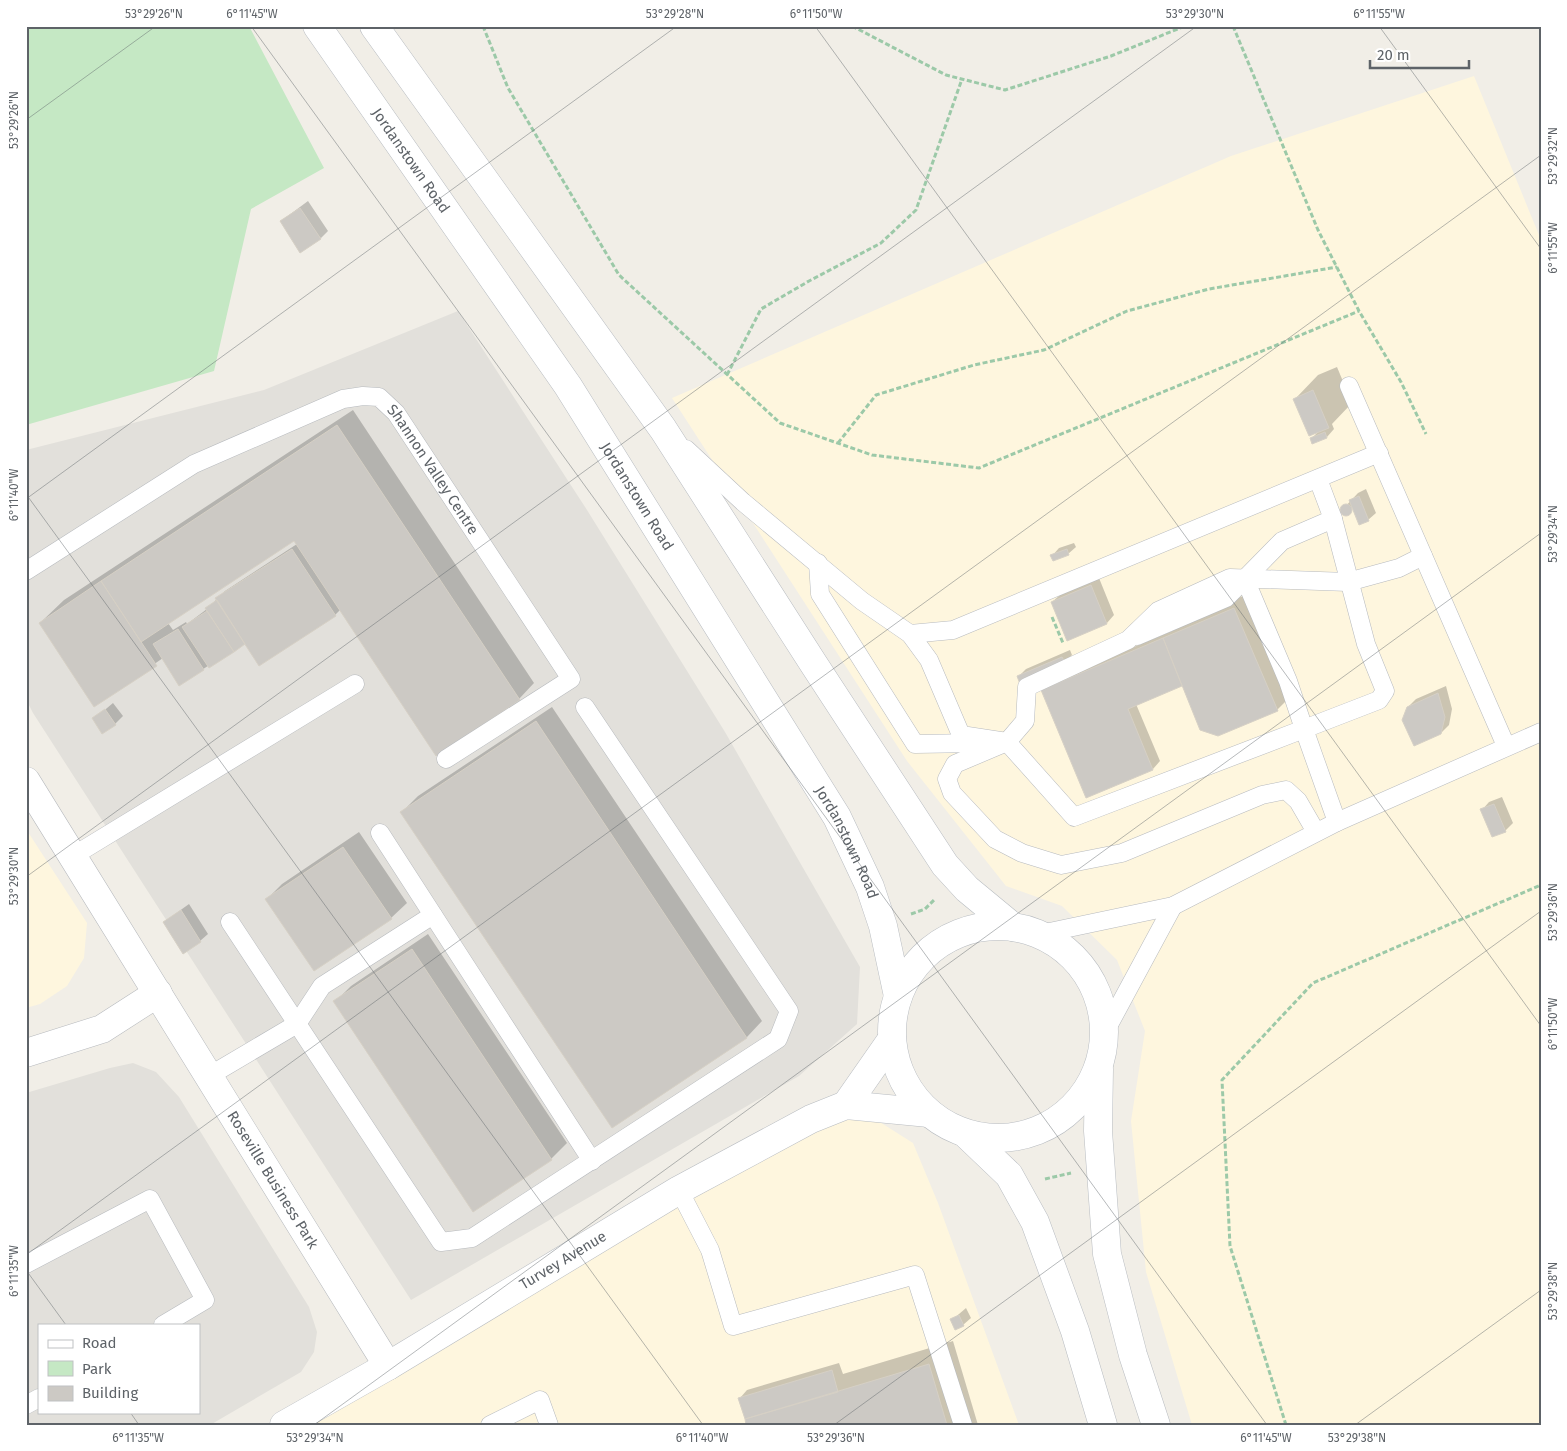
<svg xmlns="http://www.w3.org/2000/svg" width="1567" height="1451" viewBox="0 0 1567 1451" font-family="'Fira Sans',sans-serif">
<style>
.commercial{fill:#fef6de}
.industrial{fill:#e2e0db;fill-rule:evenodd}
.green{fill:#c5e8c4}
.shadow{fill:#0003;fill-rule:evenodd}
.building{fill:#ccc9c4;stroke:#d6d0c5}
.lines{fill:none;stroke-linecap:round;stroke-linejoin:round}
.lane-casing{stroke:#b7babe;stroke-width:19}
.street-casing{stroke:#b7babe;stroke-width:29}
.secondary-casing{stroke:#b8bcc1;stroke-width:29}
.path{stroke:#9cc9a8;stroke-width:3;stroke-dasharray:5 2.5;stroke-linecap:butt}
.lane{stroke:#fff;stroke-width:18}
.street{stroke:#fff;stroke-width:28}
.secondary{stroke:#fff;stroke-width:28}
.ticks{fill:none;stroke:#5e6368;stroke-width:1;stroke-opacity:0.45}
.labels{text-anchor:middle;stroke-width:4;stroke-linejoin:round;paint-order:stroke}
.street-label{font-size:15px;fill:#5e6368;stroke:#fff}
.neatline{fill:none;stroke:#5e6368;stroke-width:2}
.ticks-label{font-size:12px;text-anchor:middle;fill:#5e6368}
</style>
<rect width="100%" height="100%" fill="#f1eee7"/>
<!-- commercial -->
<path class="commercial" d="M1474 76 1541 240V1425H1192L1146 1272 1131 1121 1145 1031 1117 960 1062 906 1006 886 907 761 672 398 1231 156Z
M26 829 87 923 84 958 67 986 40 1004 26 1008Z
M831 1113 875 1119 913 1143 938 1203 1019 1425H282Z"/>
<!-- industrial -->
<path class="industrial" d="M458 311 587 510 725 732 860 967 857 1024 799 1076 411 1300 33 713 26 699V450L264 390Z
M133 1063 156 1072 179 1097 309 1307 317 1332 314 1352 301 1372 210 1425H26V1093L110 1068ZM39 1325H199V1412H39Z"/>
<!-- green -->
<path class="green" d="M26 26H249L324 168 251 209 214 371 26 425Z"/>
<!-- shadow -->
<path class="shadow" d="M308 201 328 231 321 238 281 221Z
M1337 367 1352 403 1332 424 1334 429 1327 437 1311 439 1319 431 1295 399 1318 375Z
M353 410 534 683 519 699 341 609 335 615 245 642 180 684 163 658 95 705 40 623 64 600ZM294 539 297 544 225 591 207 609 187 624 186 622 173 630 168 623Z
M1366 489 1376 513 1368 520 1353 507 1346 515 1342 513V510L1358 493Z
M1074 543 1076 547 1068 554 1052 556 1059 548Z
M1099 578 1114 615 1107 623 1068 639 1052 602 1060 595Z
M1250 593 1293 694 1277 710 1183 685 1136 704 1160 761 1153 769 1087 797 1042 690 1050 682 1172 631 1180 623Z
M1070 650 1072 655 1065 663 1018 677 1026 669Z
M1446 686 1452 709 1449 725 1441 733 1408 707 1416 699Z
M113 703 123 716 115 724 94 719Z
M552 707 762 1021 747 1037 612 1127 402 812 418 796Z
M1502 797 1513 823 1505 831 1482 810 1489 802Z
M359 832 407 903 391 918 267 899 282 884Z
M189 904 208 934 200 941 164 922Z
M428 934 567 1143 551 1159 335 1002 351 986Z
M966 1308 971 1318 963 1325 952 1320Z
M953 1341 978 1425H748L740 1398 747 1390 839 1363 843 1374Z"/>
<!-- building -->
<path class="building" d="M300 208 321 239 300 253 280 221Z
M1313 390 1329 428 1309 436 1293 399Z
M337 425 520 700 436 756 294 541 141 642 101 581Z
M1325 432 1327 438 1312 444 1310 438Z
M1359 496 1369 521 1359 525 1349 500Z
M1340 510a6 6 0 1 1 12 0a6 6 0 1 1-12 0Z
M292 549 336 616 259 666 215 598Z
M1067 549 1069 555 1053 561 1050 555Z
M101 581 157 666 94 707 39 623Z
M1091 585 1107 624 1067 641 1051 602Z
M217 600 245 644 234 652 205 608Z
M1234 608 1278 711 1218 736 1200 730 1163 638Z
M207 611 234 652 209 668 182 627Z
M178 629 204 670 179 686 153 644Z
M1163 638 1182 686 1128 709 1153 770 1086 798 1041 690Z
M1062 657 1066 664 1020 684 1017 676Z
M1438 693 1445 717 1441 734 1414 746 1402 720 1407 707Z
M105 709 116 725 102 734 92 718Z
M536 721 747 1038 612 1128 400 812Z
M1494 804 1506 832 1492 837 1480 809Z
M343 847 392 919 314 971 265 899Z
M181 910 201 942 183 954 163 922Z
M412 949 552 1160 473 1212 333 1001Z
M959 1315 964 1326 955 1330 950 1319Z
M929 1364 947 1425H746L745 1419Z
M832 1370 838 1392 745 1419 738 1398Z"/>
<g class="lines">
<defs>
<g id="lane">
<path d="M1349 386 1506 746"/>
<path d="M686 449 743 502 862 601 910 634 929 660 961 735 1007 742 1074 817 1304 729 1288 681 1245 579"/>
<path d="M1333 519 1366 644 1385 691 1379 700 1304 729 1337 822"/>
<path d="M818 563 820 594 915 744 976 743"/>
<path id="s1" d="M26 571 194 464 343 399 363 396 379 397 396 413 571 679 446 759"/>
<path d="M910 634 953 630 1379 453"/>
<path d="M1137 636 1226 598 1282 541 1333 519 1318 479"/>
<path d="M1316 832 1298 801 1286 790 1262 795 1122 853 1061 865 1022 853 995 839 952 793 947 779 955 764 1007 742 1025 721 1027 687 1128 640 1158 611 1230 578 1348 582 1399 568 1423 556"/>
<path d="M380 833 592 1161"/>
<path d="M73 856 355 684"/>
<path d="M230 922 441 1242 472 1238 778 1039 789 1011 585 707"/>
<path d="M1040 934 1173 906 1337 822 1541 732"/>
<path d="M1105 1032 1173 906"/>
<path d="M209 1076 297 1024 322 986 433 915"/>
<path d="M679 1190 710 1250 733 1326 915 1275 963 1425"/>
<path d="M26 1264 150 1199 205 1300 163 1325"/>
<path d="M26 1405 39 1398"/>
<path d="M490 1425 540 1400 549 1425"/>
</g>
<g id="street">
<path id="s2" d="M26 781 388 1366"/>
<path d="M26 1053 102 1029 158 993"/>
</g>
<g id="secondary">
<path id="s3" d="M317 26 568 386 837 817 870 887 883 926 898 996"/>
<path d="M374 26 663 429 813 663 945 865 967 889 1013 927"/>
<circle cx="998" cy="1032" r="106"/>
<path d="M1099 1069 1098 1131 1107 1254 1133 1355 1156 1425"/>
<path d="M846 1105 892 1039"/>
<path d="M966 1134 1009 1175 1035 1222 1075 1331 1103 1425"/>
<path id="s4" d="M284 1425 388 1366 679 1190 811 1119 846 1105 929 1113"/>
</g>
</defs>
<!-- lane casing -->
<use href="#lane" class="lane-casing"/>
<!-- street casing -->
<use href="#street" class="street-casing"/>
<!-- secondary casing -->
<use href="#secondary" class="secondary-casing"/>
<!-- path -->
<path class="path" d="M483 26 508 88 619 275 780 423 872 455 979 468 1359 311
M852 26 946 75 1005 90 1111 56 1185 26
M1233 26 1318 230 1359 311 1401 382 1426 434
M727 375 761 309 809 281 881 243 916 210 962 79
M838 443 876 395 974 365 1044 350 1127 311 1209 289 1337 267
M1052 617 1063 643
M911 914 925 909 935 899
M1045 1179 1071 1173
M1286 1425 1230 1246 1222 1080 1313 983 1541 885"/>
<!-- lane -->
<use href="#lane" class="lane"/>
<!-- street -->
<use href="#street" class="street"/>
<!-- secondary -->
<use href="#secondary" class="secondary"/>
</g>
<!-- ticks -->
<path class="ticks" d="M251 26 1267 1425M815 26 1541 1026M1379 26 1541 249M26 120 156 26M26 494 703 1425M26 499 677 26M26 877 1197 26M26 1255 1541 155M26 1270 66 1325M130 1412 139 1425M314 1425 1541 533M834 1425 1541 911M1355 1425 1541 1290"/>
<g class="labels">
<!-- street labels -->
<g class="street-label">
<text dy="5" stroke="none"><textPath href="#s3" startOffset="164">Jordanstown Road</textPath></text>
<text dy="5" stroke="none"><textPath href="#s1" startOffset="489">Shannon Valley Centre</textPath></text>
<text dy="5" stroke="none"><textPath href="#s3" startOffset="569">Jordanstown Road</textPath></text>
<text dy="5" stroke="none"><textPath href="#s3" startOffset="974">Jordanstown Road</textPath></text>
<text dy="5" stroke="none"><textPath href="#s2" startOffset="469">Roseville Business Park</textPath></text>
<text dy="5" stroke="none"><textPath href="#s4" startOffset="324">Turvey Avenue</textPath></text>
</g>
</g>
<!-- border -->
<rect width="1567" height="1451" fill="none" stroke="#ffffff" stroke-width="55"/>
<!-- legend -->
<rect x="38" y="1324" width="162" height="90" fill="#ffffff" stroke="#bfc1c3"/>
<rect x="48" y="1340" width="25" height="8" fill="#ffffff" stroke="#bfc1c3"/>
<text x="82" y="1348" font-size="15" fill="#5e6368">Road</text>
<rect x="48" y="1361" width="25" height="15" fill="#c5e8c4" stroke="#bfc1c3"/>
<text x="82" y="1374" font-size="15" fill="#5e6368">Park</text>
<rect x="48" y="1386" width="25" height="15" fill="#ccc9c4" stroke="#bfc1c3"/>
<text x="82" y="1398" font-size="15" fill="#5e6368">Building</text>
<!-- scale -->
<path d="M1370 60v8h99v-8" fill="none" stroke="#5e6368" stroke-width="2.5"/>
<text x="1377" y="60" font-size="15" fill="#5e6368" stroke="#ffffff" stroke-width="4" paint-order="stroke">20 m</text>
<rect x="28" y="28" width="1512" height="1396" class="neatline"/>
<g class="ticks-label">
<text x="154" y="18">53°29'26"N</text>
<text x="252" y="18">6°11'45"W</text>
<text x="675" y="18">53°29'28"N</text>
<text x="816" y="18">6°11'50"W</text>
<text x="1195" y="18">53°29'30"N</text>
<text x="1379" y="18">6°11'55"W</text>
<text transform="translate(14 120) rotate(-90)" y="4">53°29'26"N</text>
<text transform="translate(1553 156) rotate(-90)" y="4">53°29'32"N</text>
<text transform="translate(1553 248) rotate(-90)" y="4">6°11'55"W</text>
<text transform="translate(14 495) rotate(-90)" y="4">6°11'40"W</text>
<text transform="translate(1553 534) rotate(-90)" y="4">53°29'34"N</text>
<text transform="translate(14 876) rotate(-90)" y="4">53°29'30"N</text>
<text transform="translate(1553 912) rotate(-90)" y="4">53°29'36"N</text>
<text transform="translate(1553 1024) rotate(-90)" y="4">6°11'50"W</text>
<text transform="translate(14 1271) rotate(-90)" y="4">6°11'35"W</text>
<text transform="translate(1553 1291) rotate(-90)" y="4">53°29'38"N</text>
<text x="138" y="1442">6°11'35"W</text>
<text x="315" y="1442">53°29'34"N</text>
<text x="702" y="1442">6°11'40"W</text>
<text x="836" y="1442">53°29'36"N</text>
<text x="1266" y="1442">6°11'45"W</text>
<text x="1357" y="1442">53°29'38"N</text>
</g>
</svg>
